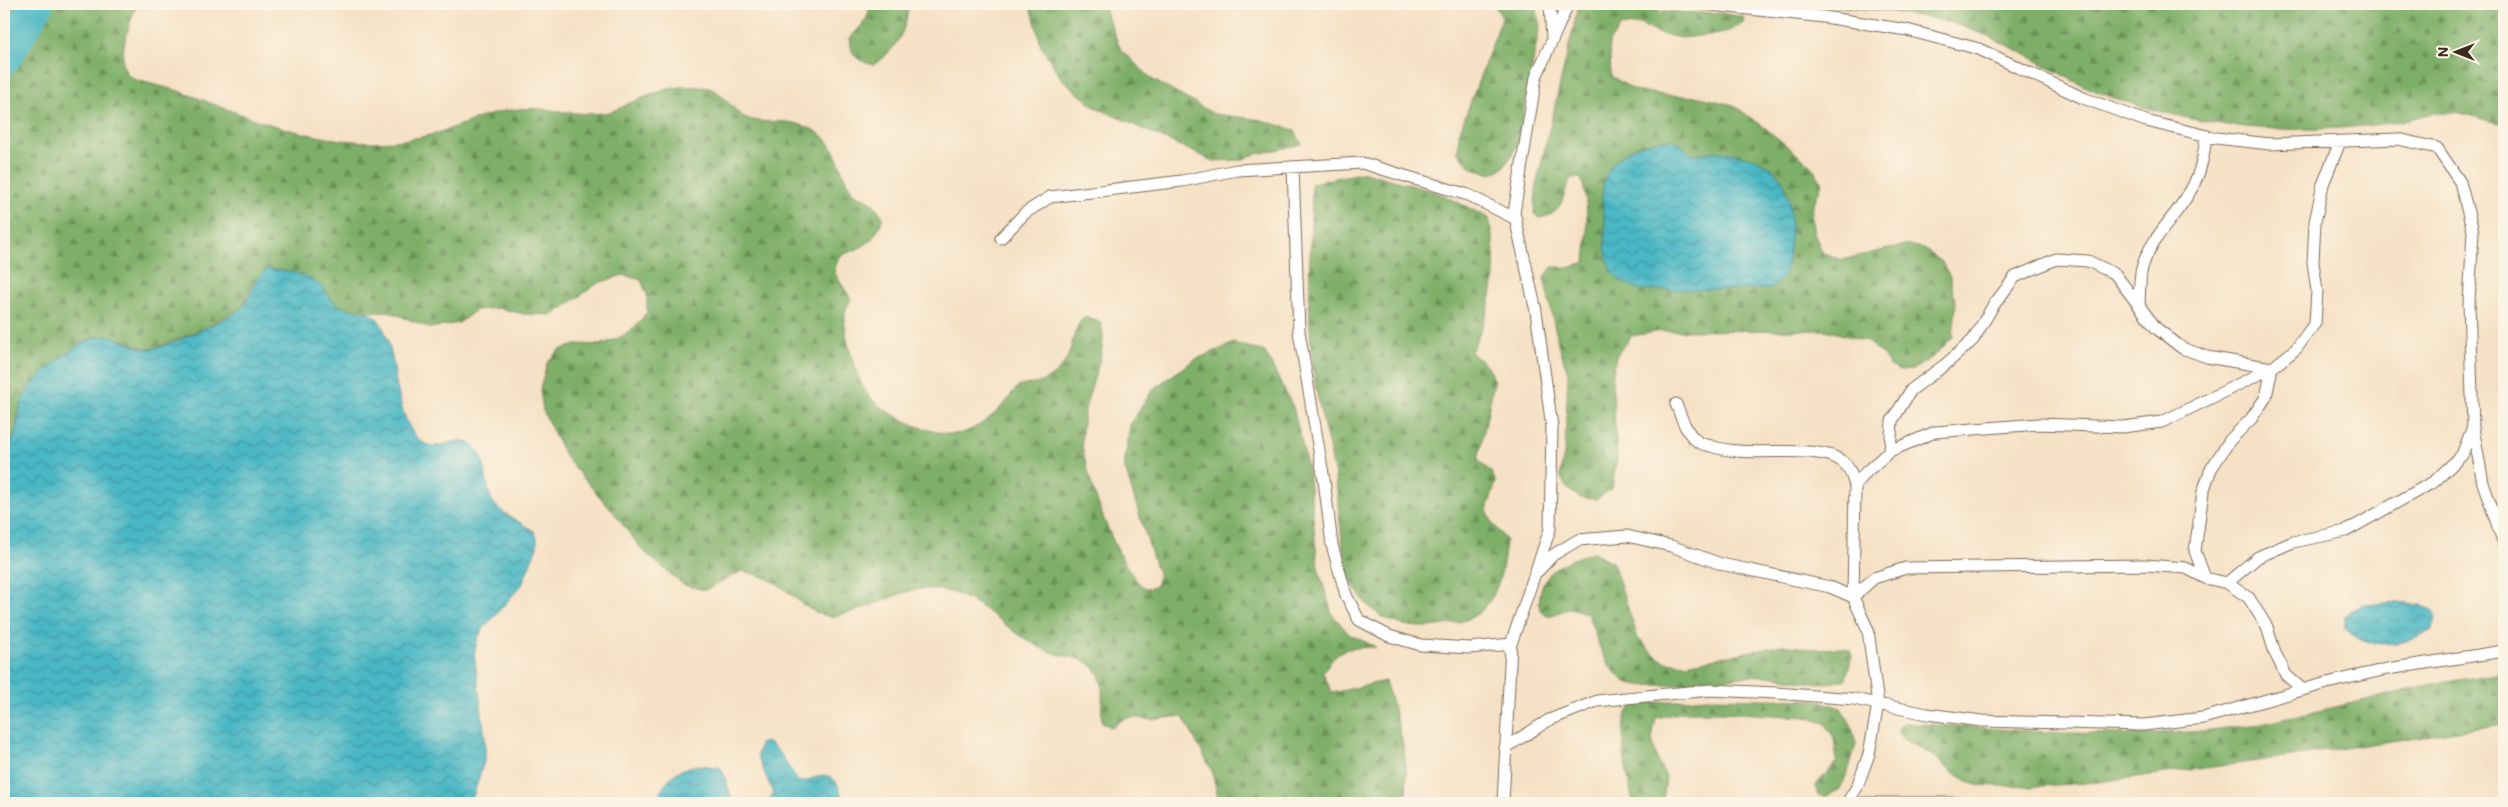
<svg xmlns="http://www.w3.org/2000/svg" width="2508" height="807" viewBox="0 0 2508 807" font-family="Mali,sans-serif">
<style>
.forest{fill:url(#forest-firs);stroke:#5c6c43}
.water{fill:url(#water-waves);stroke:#427071}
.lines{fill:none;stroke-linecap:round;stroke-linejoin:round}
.river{stroke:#49b7c4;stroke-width:34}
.service-casing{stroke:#7c6a58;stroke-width:13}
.service{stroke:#fff;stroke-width:11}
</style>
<defs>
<pattern id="forest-firs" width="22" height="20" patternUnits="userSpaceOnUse" patternTransform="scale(1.25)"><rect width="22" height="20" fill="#7eaf68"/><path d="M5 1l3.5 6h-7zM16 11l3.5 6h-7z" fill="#688f55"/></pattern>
<pattern id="water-waves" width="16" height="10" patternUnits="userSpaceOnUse" patternTransform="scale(1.25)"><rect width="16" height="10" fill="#49b7c4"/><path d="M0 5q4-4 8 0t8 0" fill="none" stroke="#3e959f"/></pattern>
</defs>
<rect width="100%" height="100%" fill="#fcf5e5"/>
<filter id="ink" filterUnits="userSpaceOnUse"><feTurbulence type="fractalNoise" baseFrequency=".02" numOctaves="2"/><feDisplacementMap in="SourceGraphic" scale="10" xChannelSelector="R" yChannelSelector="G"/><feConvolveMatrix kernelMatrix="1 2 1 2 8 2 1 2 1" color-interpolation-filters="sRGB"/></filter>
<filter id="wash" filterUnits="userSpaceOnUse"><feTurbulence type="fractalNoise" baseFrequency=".0096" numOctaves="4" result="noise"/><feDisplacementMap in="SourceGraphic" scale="20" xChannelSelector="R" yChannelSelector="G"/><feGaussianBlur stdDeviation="1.12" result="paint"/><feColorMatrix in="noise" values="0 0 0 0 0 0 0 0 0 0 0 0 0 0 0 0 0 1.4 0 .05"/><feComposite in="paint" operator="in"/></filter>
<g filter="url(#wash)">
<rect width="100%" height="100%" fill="#f5e1c5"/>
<!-- forest -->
<path class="forest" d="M4 4H137C131 22 110 68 134 79 151 85 170 87 187 94 263 123 338 154 422 137 455 130 484 112 518 109 547 106 575 117 604 113 613 112 622 107 630 103 661 91 674 83 709 88 722 91 732 110 744 117 760 125 782 119 798 124 843 137 832 163 853 192 857 198 863 196 869 200 874 203 879 212 883 217 874 244 864 247 839 256L834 272 851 299C850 302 847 306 846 309 840 327 857 382 869 396 886 416 940 441 965 432 979 427 995 415 1005 403 1009 399 1012 392 1017 388 1023 383 1028 385 1035 384 1046 382 1056 373 1063 365 1074 350 1071 330 1084 317L1100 322C1111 344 1088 390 1084 414 1083 423 1081 435 1082 445 1087 478 1118 571 1146 589L1155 587 1158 580V574L1124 466 1130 425 1153 389 1194 360 1234 343 1265 352 1293 407 1308 469 1318 567 1332 614 1349 634 1376 647C1347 649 1338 645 1323 673L1332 693 1385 681C1397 718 1409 755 1406 794L1386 803H1219L1212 771 1183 717C1174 716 1168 718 1159 719 1137 723 1132 708 1112 728L1102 722C1100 706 1106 688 1098 673 1087 655 1065 658 1048 651 1005 634 978 589 929 589 900 588 872 609 843 614 838 615 832 617 828 616 806 612 795 595 777 584 766 577 755 574 742 571L705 590 684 585 643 551 614 513 566 458 543 411 540 389 547 363 559 350 579 344 600 345 619 338 636 326 647 312V294L641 280 623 275 598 283 553 315 524 314 498 308 476 310 459 323 430 328 388 311 365 312 337 305 321 287 302 276 280 270 253 282 242 307 205 328 156 348 147 349 110 336 92 338 48 370 19 408 15 433 4 458Z
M869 4H908C908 29 895 52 873 65 856 60 851 56 850 38 859 28 871 18 869 4Z
M1028 4H1102L1121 50 1153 80 1214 114 1262 120 1294 130 1302 144 1249 156 1242 160 1213 161 1093 106 1062 79 1041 46 1033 14Z
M1494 4H1536L1540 25 1517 146 1504 167 1492 174 1470 167 1458 152 1459 133 1502 18Z
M1817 4H2504V123C2487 123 2469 112 2450 112 2435 111 2423 116 2409 119 2394 123 2376 125 2361 126 2310 132 2237 130 2188 118 2153 110 2117 101 2084 86 2049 69 2016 47 1980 33 1929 12 1871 10 1817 4Z
M1601 5 1667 12 1721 13 1743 17 1745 22 1725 33 1681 38 1657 33 1640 24 1620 27 1609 42 1611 76 1634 90 1664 95 1700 97 1733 105 1764 127 1810 165 1822 182C1820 193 1814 200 1812 209 1810 224 1816 238 1822 252L1841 260 1905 245 1923 248 1942 262 1950 277 1956 306 1953 337 1933 357 1912 370 1900 371 1889 365 1881 353 1866 341 1826 330 1661 331 1631 336 1616 356 1612 379 1617 458 1612 488 1597 499 1580 498 1567 488 1560 476 1565 448 1568 373 1558 343 1544 278 1552 267H1572L1585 262C1588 237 1589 202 1581 178H1571C1560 198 1566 212 1540 218L1534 214 1537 181 1578 8Z
M1365 172 1439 193 1489 218C1500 272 1494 302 1471 352L1488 367 1494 382 1478 460 1491 472 1496 482 1487 510 1492 522 1506 540C1503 573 1497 613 1459 622 1417 633 1378 628 1354 587 1342 567 1340 516 1337 491 1332 450 1318 410 1313 369 1306 310 1311 243 1312 183Z
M1594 552 1613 563 1638 638 1651 652 1665 662 1686 664 1783 645 1814 649 1842 648 1850 650 1852 656 1846 679C1815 690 1785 674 1753 676 1728 677 1642 693 1625 681 1599 662 1599 640 1587 613L1570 608 1550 616 1540 611C1535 572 1562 561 1594 552Z
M2504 673V724L2258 761 2097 782 2028 787 1975 785 1952 772 1932 755 1903 739 1897 729 1903 723 2064 733 2128 734 2191 732 2262 724 2439 683Z
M1707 698 1816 700 1841 708 1851 724 1856 744 1849 769 1840 789 1825 797 1817 794 1816 785 1837 761 1834 738 1825 723 1805 717 1722 712H1683L1656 718 1652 739 1658 763 1666 776 1663 803H1633C1628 777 1619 745 1625 718 1626 711 1631 708 1637 704Z"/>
<!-- water -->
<path class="water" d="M1671 139C1681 142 1684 151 1693 154 1698 155 1710 151 1719 152 1781 158 1794 181 1790 241 1788 261 1788 278 1770 289L1641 290C1602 277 1606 258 1605 224 1604 215 1602 206 1602 197 1602 157 1637 141 1671 139Z
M268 269C286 270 308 274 322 287 327 292 330 299 336 304 347 311 366 308 376 317 399 342 390 403 415 435 434 460 453 432 471 444 492 458 481 489 496 506 506 516 522 523 534 531L537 538V547L522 585 483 629 478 638 474 653 485 737V758L471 803H254L206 798 176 803H4V458C8 450 12 442 15 434 19 419 18 404 28 390 41 372 87 331 111 336 123 339 135 348 147 349 161 350 191 334 204 328 212 325 239 312 243 306 253 292 252 278 268 269Z
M2398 602 2420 605 2433 610 2436 618 2430 631C2406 646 2365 651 2345 628V617L2350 611 2364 605Z
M766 742C782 748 788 770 799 782 807 783 811 778 818 776 837 771 840 790 843 803H763L771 798 773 792 757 756 760 744Z
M697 765 720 767 724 774 733 803H654C667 781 670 771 697 765Z"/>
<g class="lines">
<!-- river -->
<path class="river" d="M4 58 37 4"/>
</g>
</g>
<g filter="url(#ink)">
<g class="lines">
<defs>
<path id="service" d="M1550 4 1552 38
M1702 4 1824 17 1907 30 1979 49 2083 98 2146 121 2216 138 2270 144 2398 139 2437 148 2460 182 2473 231 2469 302 2473 428 2483 483 2504 544
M1293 168 1299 332 1324 480 1332 545 1346 595 1359 620 1389 636 1421 645 1470 648 1511 644
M1001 238 1025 213 1050 197 1182 181 1237 170 1362 163 1468 195 1516 219
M2139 303C2140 292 2139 279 2142 268 2151 235 2180 214 2194 184 2202 168 2204 153 2206 136
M1676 404C1681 416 1686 433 1697 441 1700 444 1707 445 1711 446 1747 459 1814 443 1840 460 1850 466 1852 476 1855 486L1853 597
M1890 451 1892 421 1911 390 1946 364 1973 340 1993 306 2015 277 2056 259 2088 261 2115 274 2156 328 2182 348 2207 357 2272 368 2266 397 2251 419 2230 440 2211 469 2203 492 2195 551 2205 578 2227 583 2258 557 2293 542 2346 531 2435 481 2462 455 2472 429
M1855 486 1866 472 1890 451 1935 432 2039 424 2123 427 2162 422 2272 368 2296 349 2315 323 2317 291 2313 262 2315 222 2323 184 2340 142
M1538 571 1553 555 1578 540 1627 536 1671 546 1721 564 1830 587 1853 597 1868 630 1878 704 1869 754 1857 787 1847 803
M2227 583 2249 598 2267 627 2275 653 2286 675 2303 690
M1853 597 1874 578 1906 568 2146 565 2186 568 2205 578
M1505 748 1549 720 1597 701 1646 696 1711 690 1776 693 1854 699 1927 714 1982 721 2144 725 2203 718 2327 683 2387 669 2504 651
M1503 803 1511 644 1550 529 1552 427 1536 311 1514 213 1536 77 1568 4
M1863 803H1972"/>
</defs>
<!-- service casing -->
<use href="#service" class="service-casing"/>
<!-- service -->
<use href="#service" class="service"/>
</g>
</g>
<!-- margin -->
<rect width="2508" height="807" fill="none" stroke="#fcf5e5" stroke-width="20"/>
<!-- north arrow -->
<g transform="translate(2456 52) rotate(270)" stroke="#fcf5e5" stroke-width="4" paint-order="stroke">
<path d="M0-4L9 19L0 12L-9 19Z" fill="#3b2a1e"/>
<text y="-8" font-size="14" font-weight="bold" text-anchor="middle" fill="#3b2a1e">N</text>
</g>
</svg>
